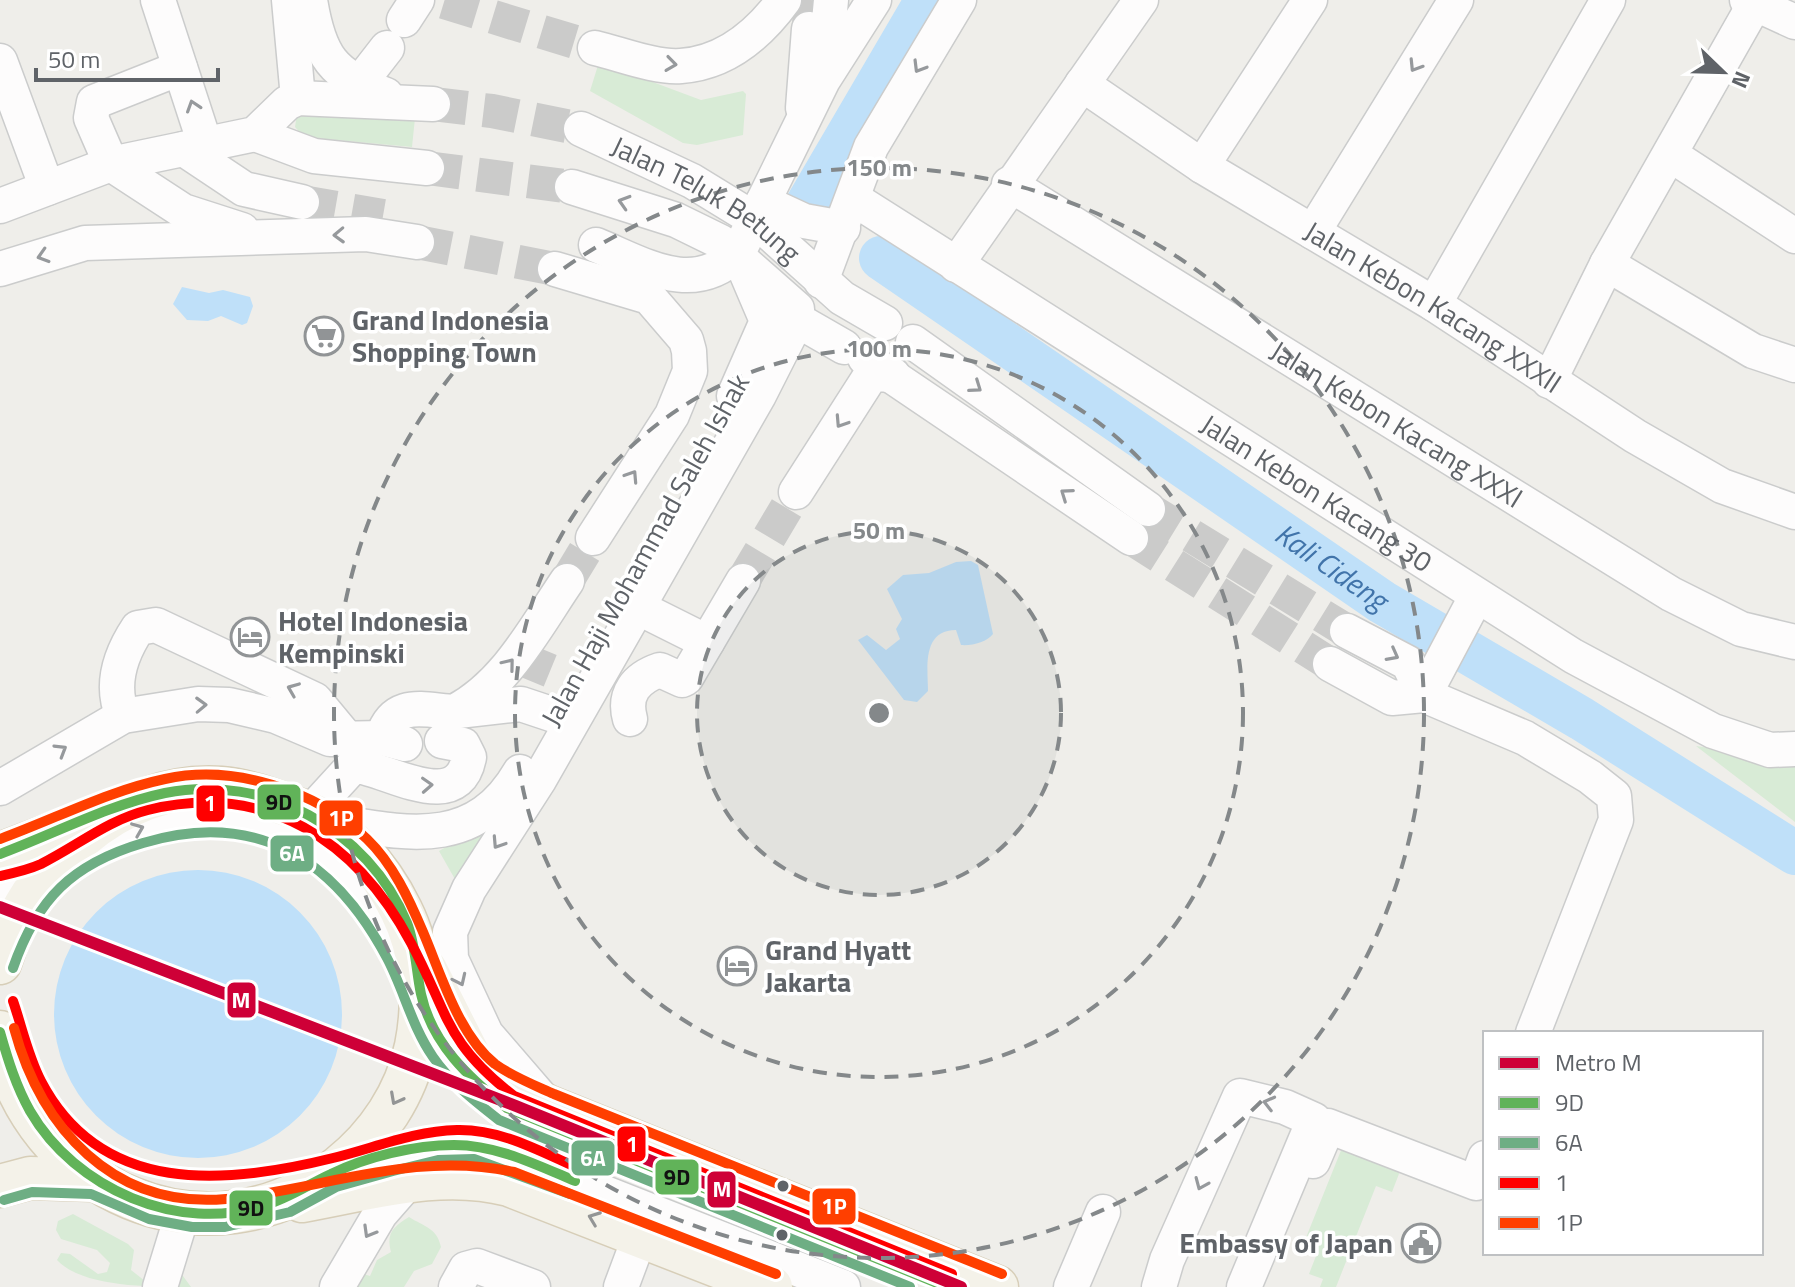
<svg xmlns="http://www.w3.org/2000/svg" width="1795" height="1287" viewBox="0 0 1795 1287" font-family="'Titillium Web',sans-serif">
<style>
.green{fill:#d8ebd6}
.water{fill:#bfe0f9}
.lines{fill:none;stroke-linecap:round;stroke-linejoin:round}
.river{stroke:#bfe0f9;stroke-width:44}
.minor-tunnel{stroke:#cbcbca;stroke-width:34;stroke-dasharray:34 17;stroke-linecap:butt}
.minor-casing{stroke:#cbcccc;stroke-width:37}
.major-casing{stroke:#d7ceb8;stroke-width:45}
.minor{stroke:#fdfcfc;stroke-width:34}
.major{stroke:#f4f2e9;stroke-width:42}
.bus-1-casing{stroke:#fff;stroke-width:16}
.bus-2-casing{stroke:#fff;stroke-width:16}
.bus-3-casing{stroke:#fff;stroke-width:16}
.bus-4-casing{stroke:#fff;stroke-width:16}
.bus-1{stroke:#61b359;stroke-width:10}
.bus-2{stroke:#6eae84;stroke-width:10}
.bus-3{stroke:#f00;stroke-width:10}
.bus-4{stroke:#ff3f00;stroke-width:10}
.metro-1-casing{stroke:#fff;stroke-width:18}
.metro-1{stroke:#ce0037;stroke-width:12}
.oneway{stroke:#96999c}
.oneway2{stroke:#939595}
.ring{fill:none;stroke:#84888a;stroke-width:4;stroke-dasharray:14 10}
.bus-dot{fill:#5f6368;stroke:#fff;stroke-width:3}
.labels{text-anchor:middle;stroke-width:7;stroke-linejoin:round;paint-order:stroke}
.street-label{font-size:28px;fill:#5f6368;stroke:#fff}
.poi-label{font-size:28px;font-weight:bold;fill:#5f6368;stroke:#fff;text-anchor:start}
.water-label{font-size:30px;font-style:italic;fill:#4174aa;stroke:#fff}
.centre{fill:#84888a;stroke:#fff;stroke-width:4}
.ring-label{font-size:24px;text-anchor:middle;font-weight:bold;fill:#84888a;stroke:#fff;stroke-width:7;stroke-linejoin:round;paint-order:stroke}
.line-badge{stroke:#fff;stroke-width:3}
.badge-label{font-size:22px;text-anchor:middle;font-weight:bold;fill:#fff}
.pale-badge-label{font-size:22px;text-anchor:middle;font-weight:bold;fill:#111}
</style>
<rect width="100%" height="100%" fill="#efeeea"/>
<!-- green -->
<path class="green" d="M599 62 701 100 743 91 746 94 743 135 697 145 683 143 590 91Z
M297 114 415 118 412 147 304 137 295 127Z
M1696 746 1795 760V822Z
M495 819 456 881 439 851Z
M1344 1143 1402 1166 1392 1192 1376 1186 1336 1287H1320L1323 1279 1309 1274 1316 1256 1301 1250Z
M73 1214 128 1244 134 1250 131 1270 145 1281 174 1274 183 1276 191 1287C148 1287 82 1287 57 1260L61 1253 70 1254 98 1274 107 1272 110 1263 97 1250 61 1239 56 1230 58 1221Z
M409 1217C425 1227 437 1228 441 1247L432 1264 414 1271 404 1287H331L360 1273 370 1276 377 1260 391 1252C386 1233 393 1227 409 1217Z"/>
<!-- water -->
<path class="water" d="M182 287 209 293 223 290 250 297 253 306 247 323 242 325 221 316 208 321 187 320 173 304Z
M971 561 978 565 993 634C987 642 972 646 961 645L956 630C921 630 928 670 928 691L917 702 904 700 858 640 867 635 886 650 900 639 896 629 902 619 887 589 903 575 929 573 956 562Z
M54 1014a144 144 0 1 1 288 0a144 144 0 1 1-288 0Z"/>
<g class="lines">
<!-- river -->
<g class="river">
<path d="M807 205 927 0"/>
<path id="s1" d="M881 258 1382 602 1582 719 1795 853"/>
</g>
<!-- minor-tunnel -->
<path class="minor-tunnel" d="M444 2 595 48
M809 29 810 0
M433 104 492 111 581 129
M427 168 572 187
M302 202 383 216
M417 242 555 269
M1148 509 1347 631
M1131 538 1330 664
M567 581 593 538
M743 581 796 492
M528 680 542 646"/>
<defs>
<g id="minor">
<path d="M158 0 205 144"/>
<path d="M289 0 298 98"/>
<path d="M310 0C319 56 332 75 386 95"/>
<path d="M1747 0 1795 22"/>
<path d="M404 20 417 0"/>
<path d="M595 48C621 54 655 68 681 66 726 63 759 34 784 0"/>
<path d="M0 61 47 188"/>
<path d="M825 64 831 0"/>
<path d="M180 68 94 102 91 118 111 164 183 211 242 230"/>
<path d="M359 84 387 48"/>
<path id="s2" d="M1082 84 1202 166 1434 304 1635 436 1722 486 1795 512"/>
<path d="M803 108 809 29"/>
<path id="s3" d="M581 129 692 181 754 219 842 298 885 323"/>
<path d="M255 134 314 156 427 168"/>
<path d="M184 149 244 189 302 202"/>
<path d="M1671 155 1795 236"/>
<path d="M1202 166 1310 0"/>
<path id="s4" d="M1009 184 1671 594 1741 629 1795 642"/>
<path d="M572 187 676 220 721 242 797 309V320"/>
<path id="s5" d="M854 199 1573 656 1713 731 1770 750 1795 749"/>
<path d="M763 202 804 221 843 228"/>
<path d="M0 206 111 164 255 134 287 103 298 98 433 104"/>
<path d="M1313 232 1456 0"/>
<path d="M596 245C645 265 693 297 738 253L823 80 874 0"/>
<path d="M1607 264 1753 351 1795 365"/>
<path d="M956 265 1141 0"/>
<path d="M0 269 85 243 366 234 417 242"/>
<path d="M555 269 649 297 686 340 689 351 690 371 672 415 593 538"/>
<path d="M821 281 871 147 959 0"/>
<path d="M1434 304 1608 0"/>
<path d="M797 320 844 347"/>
<path d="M913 342 1148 509"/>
<path d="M865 358 1131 538"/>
<path d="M1549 381 1607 264 1754 5"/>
<path d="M734 396 767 321 738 253"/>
<path d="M796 492 869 378 874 374 893 375"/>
<path d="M637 607 707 642"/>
<path d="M1347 631 1408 663 1424 695"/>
<path d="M1330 664 1392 698 1424 695 1525 738 1590 777 1614 796 1616 820 1533 1033"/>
<path d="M1424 695 1476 597"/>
<path d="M458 711 521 704 554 715"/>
<path d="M123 716C110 686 120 655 138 628L156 625 315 700 349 741"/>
<path d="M630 719C623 694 636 678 660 670L682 680 686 678 743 581"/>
<path d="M382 738C394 699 423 710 454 712 506 685 535 628 567 581"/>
<path d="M0 788 123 716 198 704 229 705 276 716 330 739 382 738 405 744"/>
<path d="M310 813 353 766C380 764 458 819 469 757L463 745 442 741"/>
<path d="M323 820C401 832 473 853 520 772"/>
<path d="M0 891C15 886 33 884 47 876 82 859 112 835 151 824 270 790 356 860 405 962"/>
<path d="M543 1100 486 1034 451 959 450 932 469 889 539 780 759 395 797 320"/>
<path d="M1313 1161 1328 1126 1476 1183 1485 1158"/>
<path d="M331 1173 436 1146 491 1148 843 1287"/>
<path d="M160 1287 183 1212"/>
<path d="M337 1287 380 1214 408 1182"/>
<path d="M456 1287 466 1269 477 1266 533 1287"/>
<path d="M621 1287 640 1236"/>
<path d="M1071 1287 1103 1212"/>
<path d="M1159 1287 1167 1260 1240 1096 1285 1107 1314 1120 1244 1287"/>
</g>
<path id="major" d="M0 854 92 819
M0 963C28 869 116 781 221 788 248 790 275 801 300 810 345 825 381 869 401 910 422 952 425 1001 416 1046 406 1094 378 1136 339 1167 208 1270 29 1192 0 1032
M426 970 472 1061 490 1078 549 1107 997 1287
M0 1186 30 1178 94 1180
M302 1201C371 1189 440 1167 509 1185L771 1287"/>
</defs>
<!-- minor casing -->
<use href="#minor" class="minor-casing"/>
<!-- major casing -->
<use href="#major" class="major-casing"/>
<!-- minor -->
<use href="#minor" class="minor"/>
<!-- major -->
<use href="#major" class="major"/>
<defs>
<path id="bus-1" d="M0 854C54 834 108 805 165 793 265 773 368 829 407 923 416 946 416 971 421 994 432 1044 469 1078 507 1108L947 1287
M0 1032C8 1060 16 1086 30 1111 75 1189 179 1234 265 1205 289 1198 309 1184 331 1174 366 1157 414 1145 454 1145 497 1145 537 1165 575 1181"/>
<path id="bus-2" d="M13 968C37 899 72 864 143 843 255 809 334 858 387 958 404 990 412 1027 433 1057 450 1082 476 1102 499 1120L910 1287
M4 1200 32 1192 91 1194 149 1219 192 1227H225L290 1212 336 1187 393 1171 438 1160 474 1159 570 1194"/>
<path id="bus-3" d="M0 876C14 873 28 870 41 864 77 846 108 820 148 810 267 781 357 841 411 943 449 1014 444 1042 514 1096L952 1274
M13 1001C22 1027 28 1056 41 1081 101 1196 225 1185 333 1158 374 1148 414 1131 457 1130 501 1129 539 1151 578 1168"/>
<path id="bus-4" d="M0 839C55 819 108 791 165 779 234 764 316 790 367 839 393 864 409 899 423 932 441 974 458 1034 495 1064 513 1077 534 1085 554 1094L1002 1274
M14 1028C41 1128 113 1209 226 1199 324 1189 415 1150 514 1172L776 1274"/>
</defs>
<!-- bus-1 casing -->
<use href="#bus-1" class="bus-1-casing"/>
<!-- bus-2 casing -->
<use href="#bus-2" class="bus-2-casing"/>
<!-- bus-3 casing -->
<use href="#bus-3" class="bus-3-casing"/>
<!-- bus-4 casing -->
<use href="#bus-4" class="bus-4-casing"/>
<!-- bus-1 -->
<use href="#bus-1" class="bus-1"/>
<!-- bus-2 -->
<use href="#bus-2" class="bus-2"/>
<!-- bus-3 -->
<use href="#bus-3" class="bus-3"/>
<!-- bus-4 -->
<use href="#bus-4" class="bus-4"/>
<defs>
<path id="metro-1" d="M0 907 516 1106 961 1287"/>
</defs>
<!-- metro-1 casing -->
<use href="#metro-1" class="metro-1-casing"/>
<!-- metro-1 -->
<use href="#metro-1" class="metro-1"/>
</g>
<!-- one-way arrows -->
<defs><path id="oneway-chevron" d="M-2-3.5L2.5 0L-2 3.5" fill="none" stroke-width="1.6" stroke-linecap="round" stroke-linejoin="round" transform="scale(2)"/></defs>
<g class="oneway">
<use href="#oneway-chevron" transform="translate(671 64) rotate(8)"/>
<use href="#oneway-chevron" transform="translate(1415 66) rotate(122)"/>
<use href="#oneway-chevron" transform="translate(919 67) rotate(121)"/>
<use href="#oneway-chevron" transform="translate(193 106) rotate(-108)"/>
<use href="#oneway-chevron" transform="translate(624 202) rotate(-163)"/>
<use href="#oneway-chevron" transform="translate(339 235) rotate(178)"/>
<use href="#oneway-chevron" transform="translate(43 256) rotate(163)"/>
<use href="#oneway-chevron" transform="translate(976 387) rotate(35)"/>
<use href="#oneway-chevron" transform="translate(841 422) rotate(123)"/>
<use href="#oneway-chevron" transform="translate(632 476) rotate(-57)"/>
<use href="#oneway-chevron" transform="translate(1066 494) rotate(-145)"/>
<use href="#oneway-chevron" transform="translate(1393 655) rotate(28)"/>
<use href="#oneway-chevron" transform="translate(509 664) rotate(-51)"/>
<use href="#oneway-chevron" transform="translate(293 689) rotate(-158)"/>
<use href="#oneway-chevron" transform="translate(201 705) rotate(-2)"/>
<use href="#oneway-chevron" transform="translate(61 750) rotate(-31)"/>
<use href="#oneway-chevron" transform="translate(427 785) rotate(-3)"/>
<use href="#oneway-chevron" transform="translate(138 829) rotate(-22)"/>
<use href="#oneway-chevron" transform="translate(498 843) rotate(123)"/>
<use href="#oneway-chevron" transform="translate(460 980) rotate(65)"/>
<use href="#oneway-chevron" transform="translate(1269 1103) rotate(-166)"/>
<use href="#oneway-chevron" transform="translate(1201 1184) rotate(113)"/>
<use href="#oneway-chevron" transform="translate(369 1232) rotate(120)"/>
</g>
<g class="oneway2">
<use href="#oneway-chevron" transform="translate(396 1099) rotate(118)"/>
<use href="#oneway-chevron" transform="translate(594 1218) rotate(-159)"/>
</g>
<!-- distance rings -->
<circle cx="879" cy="713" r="182" fill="#84888a" fill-opacity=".12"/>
<g class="ring">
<circle cx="879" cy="713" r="182"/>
<circle cx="879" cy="713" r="364"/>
<circle cx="879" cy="713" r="545"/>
</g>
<!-- icons -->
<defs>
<symbol id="supermarket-ring" viewBox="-11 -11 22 22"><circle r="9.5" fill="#fff" stroke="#919496" stroke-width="1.5"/><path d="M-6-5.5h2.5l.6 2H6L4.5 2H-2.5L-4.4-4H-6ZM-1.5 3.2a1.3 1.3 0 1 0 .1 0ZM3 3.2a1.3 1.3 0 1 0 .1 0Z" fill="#919496"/></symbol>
<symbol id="hotel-ring" viewBox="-11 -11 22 22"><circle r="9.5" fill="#fff" stroke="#919496" stroke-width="1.5"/><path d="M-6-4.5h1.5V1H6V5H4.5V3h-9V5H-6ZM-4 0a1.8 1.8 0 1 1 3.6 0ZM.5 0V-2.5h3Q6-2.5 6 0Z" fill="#919496"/></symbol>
<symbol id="civic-ring" viewBox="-11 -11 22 22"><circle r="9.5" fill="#fff" stroke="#919496" stroke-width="1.5"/><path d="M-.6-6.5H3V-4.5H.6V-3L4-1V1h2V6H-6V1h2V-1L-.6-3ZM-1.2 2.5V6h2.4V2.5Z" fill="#919496"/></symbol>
</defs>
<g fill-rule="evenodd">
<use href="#supermarket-ring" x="302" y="314" width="44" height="44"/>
<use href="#hotel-ring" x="228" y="615" width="44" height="44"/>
<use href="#hotel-ring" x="715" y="944" width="44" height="44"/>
<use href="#civic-ring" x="1399" y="1221" width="44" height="44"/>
</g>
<!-- markers -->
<g class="bus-dot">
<circle cx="783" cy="1186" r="7"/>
<circle cx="782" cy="1235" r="7"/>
</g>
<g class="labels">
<!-- street labels -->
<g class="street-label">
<text dy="10" stroke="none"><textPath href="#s3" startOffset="144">Jalan Teluk Betung</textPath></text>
<text dy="10" stroke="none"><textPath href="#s2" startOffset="416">Jalan Kebon Kacang XXXII</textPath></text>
<text dy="10" stroke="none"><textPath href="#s4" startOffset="456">Jalan Kebon Kacang XXXI</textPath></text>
<text dy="10" stroke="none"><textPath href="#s5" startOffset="548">Jalan Kebon Kacang 30</textPath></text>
<text transform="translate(645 550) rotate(-61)" y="10">Jalan Haji Mohammad Saleh Ishak</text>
</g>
<!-- poi labels -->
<g class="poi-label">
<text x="352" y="330">Grand Indonesia<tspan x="352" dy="32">Shopping Town</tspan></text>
<text x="278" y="631">Hotel Indonesia<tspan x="278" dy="32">Kempinski</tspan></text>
<text x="765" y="960">Grand Hyatt<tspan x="765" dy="32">Jakarta</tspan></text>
<text x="1393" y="1253" text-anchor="end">Embassy of Japan</text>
</g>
<!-- water labels -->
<g class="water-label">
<text dy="10" stroke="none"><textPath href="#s1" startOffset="546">Kali Cideng</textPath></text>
</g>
</g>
<circle cx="879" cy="713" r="12" class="centre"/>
<g class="ring-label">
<text x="879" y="176">150 m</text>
<text x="879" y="357">100 m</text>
<text x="879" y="539">50 m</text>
</g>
<g class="line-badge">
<rect x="256" y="783" width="46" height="38" rx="8" fill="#61b359"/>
<rect x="195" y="784" width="31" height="39" rx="8" fill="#f00"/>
<rect x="318" y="799" width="46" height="38" rx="8" fill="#ff3f00"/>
<rect x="269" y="834" width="46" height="39" rx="8" fill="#6eae84"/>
<rect x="226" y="981" width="31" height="38" rx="8" fill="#ce0037"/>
<rect x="616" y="1125" width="31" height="38" rx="8" fill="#f00"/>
<rect x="570" y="1139" width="46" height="38" rx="8" fill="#6eae84"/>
<rect x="654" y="1158" width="46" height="38" rx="8" fill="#61b359"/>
<rect x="706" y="1170" width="31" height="39" rx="8" fill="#ce0037"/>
<rect x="811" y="1187" width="46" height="39" rx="8" fill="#ff3f00"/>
<rect x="228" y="1189" width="46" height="38" rx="8" fill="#61b359"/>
</g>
<g class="badge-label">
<text x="210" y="811">1</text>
<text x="341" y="826">1P</text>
<text x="292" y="861">6A</text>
<text x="241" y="1008">M</text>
<text x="632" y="1152">1</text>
<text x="593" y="1166">6A</text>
<text x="722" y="1197">M</text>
<text x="834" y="1214">1P</text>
</g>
<g class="pale-badge-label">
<text x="279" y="810">9D</text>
<text x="677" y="1185">9D</text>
<text x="251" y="1216">9D</text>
</g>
<!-- legend -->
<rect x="1483" y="1031" width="280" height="224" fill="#ffffff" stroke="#bfc1c3" stroke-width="2"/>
<rect x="1499" y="1057" width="40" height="12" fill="#ce0037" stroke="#bfc1c3" stroke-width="2"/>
<text x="1555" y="1071" font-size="24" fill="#5f6368">Metro M</text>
<rect x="1499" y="1097" width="40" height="12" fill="#61b359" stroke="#bfc1c3" stroke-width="2"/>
<text x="1555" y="1111" font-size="24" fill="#5f6368">9D</text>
<rect x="1499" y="1137" width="40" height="12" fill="#6eae84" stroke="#bfc1c3" stroke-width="2"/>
<text x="1555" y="1151" font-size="24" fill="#5f6368">6A</text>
<rect x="1499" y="1177" width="40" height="12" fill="#ff0000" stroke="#bfc1c3" stroke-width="2"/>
<text x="1555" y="1191" font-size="24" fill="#5f6368">1</text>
<rect x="1499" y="1217" width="40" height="12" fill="#ff3f00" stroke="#bfc1c3" stroke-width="2"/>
<text x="1555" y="1231" font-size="24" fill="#5f6368">1P</text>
<!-- north arrow -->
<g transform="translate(1723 72) rotate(113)" stroke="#ffffff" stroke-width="6" paint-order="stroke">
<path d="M0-6L14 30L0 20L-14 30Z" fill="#5f6368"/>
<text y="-12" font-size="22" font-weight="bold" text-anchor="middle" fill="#5f6368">N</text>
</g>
<!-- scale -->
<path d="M36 68v12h182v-12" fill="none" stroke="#5f6368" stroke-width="4"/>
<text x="48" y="68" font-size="24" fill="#5f6368" stroke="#ffffff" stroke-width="6" paint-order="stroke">50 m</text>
</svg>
